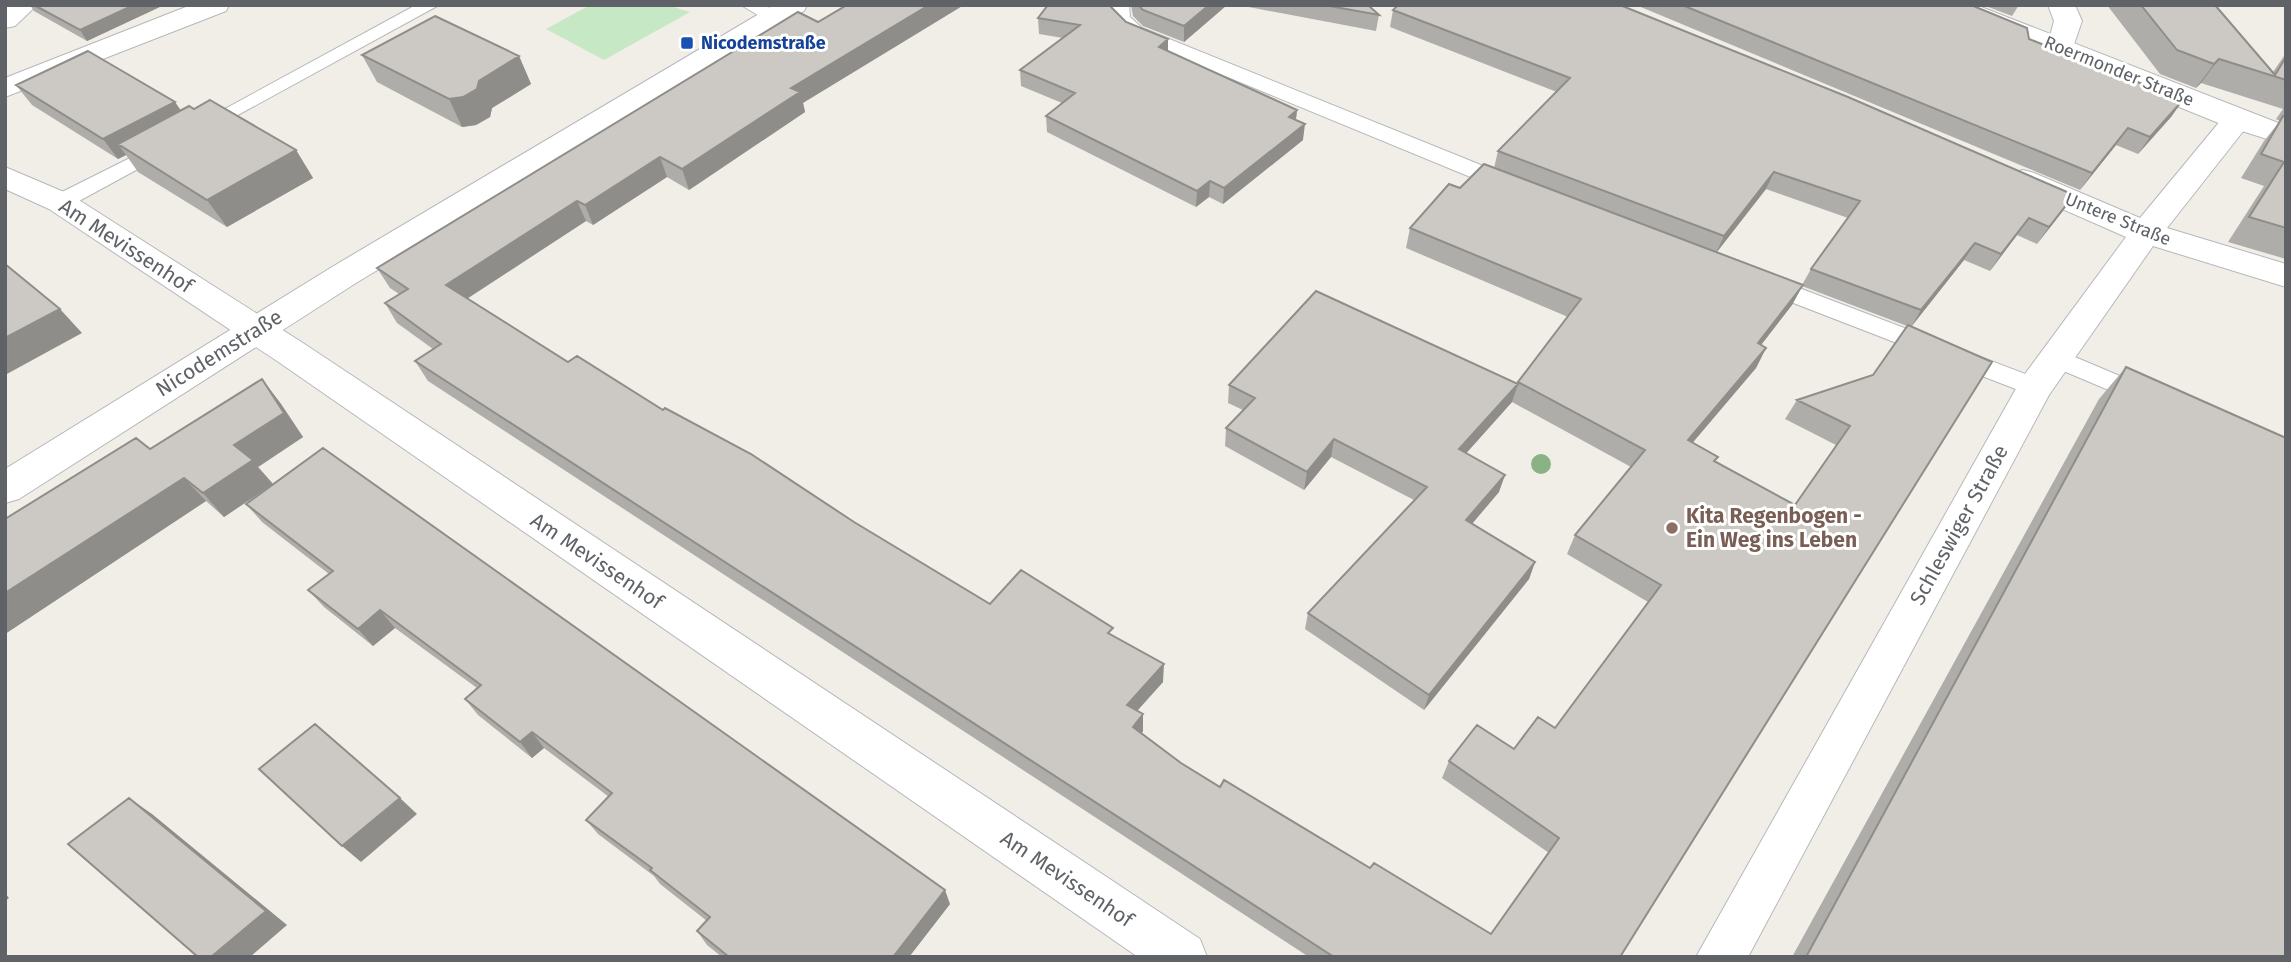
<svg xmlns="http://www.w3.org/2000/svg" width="2291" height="962" viewBox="0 0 2291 962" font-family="'Fira Sans',sans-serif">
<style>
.green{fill:#c6e8c4}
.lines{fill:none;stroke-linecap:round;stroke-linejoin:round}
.service-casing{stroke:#b5b8bc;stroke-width:2}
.minor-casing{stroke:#b5b8bc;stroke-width:2}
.tertiary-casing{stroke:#b5b8bc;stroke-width:2}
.secondary-casing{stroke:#b4b7bc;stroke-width:2}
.service{fill:#fff;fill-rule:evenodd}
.minor{fill:#fff;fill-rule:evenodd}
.tertiary{fill:#fff;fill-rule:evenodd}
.secondary{fill:#fff;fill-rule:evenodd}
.tree{fill:#89b285}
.wall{fill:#afada9;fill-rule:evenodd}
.shaded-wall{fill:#8f8d89}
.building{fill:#ccc9c4;stroke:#8f8d89;stroke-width:2}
.transit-dot{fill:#1a4fb4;stroke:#fff;stroke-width:2.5}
.education-dot{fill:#8d6e63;stroke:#fff;stroke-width:2.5}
.labels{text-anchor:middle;stroke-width:6;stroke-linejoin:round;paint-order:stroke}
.far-transit-label{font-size:18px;font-weight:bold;fill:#164399;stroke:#fff;text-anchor:start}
.far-street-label{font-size:18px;fill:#5f6368;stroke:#fff}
.street-label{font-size:21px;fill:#5f6368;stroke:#fff}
.education-label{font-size:21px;font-weight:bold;fill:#785e54;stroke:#fff;text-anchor:start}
</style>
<rect width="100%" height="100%" fill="#f1eee7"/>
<!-- green -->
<path class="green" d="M590 5H667L690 12 604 60 546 29Z"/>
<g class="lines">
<defs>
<path id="service" d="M416 5H439L205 133H191L188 129Z
M741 5H765L784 17 782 21H768Z
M1111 5H1129L1130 17 1142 28 1518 180 1521 185 1518 190H1502L1128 36 1113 21Z
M164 141 174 147 171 151 68 207 60 209 49 202 52 197Z
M1765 275 2044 381 2047 387 2044 393 2035 396 2026 393 1757 289 1754 283 1757 277Z
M2056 349 2153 390 2156 396 2153 402 2144 405 2047 364 2044 358 2047 352Z"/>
<path id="minor" d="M37 5 15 26 5 28 7 5Z
M191 5H229L226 11 5 97V78Z
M2048 5H2075L2082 21 2071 53 2061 55 2051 53 2047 47 2054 21Z
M2237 111 2248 114 2252 120 2167 228 2286 264V287L2153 246 2049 395 1748 957H1696L2022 378 2126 237 2012 187 2007 180 2012 173 2023 170 2034 173 2140 218 2226 114Z
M5 167 71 195 306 345 1200 939 1207 957H1138L280 363 49 209 5 189Z"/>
<path id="tertiary" d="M1939 5H1976L2286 126V145L2226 126 1942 11Z"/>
<path id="secondary" d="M774 5H807L804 11 356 283 19 499 5 503V469L332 267Z"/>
</defs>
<!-- service casing -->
<use href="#service" class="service-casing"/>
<!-- minor casing -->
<use href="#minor" class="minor-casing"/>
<!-- tertiary casing -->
<use href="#tertiary" class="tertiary-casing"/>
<!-- secondary casing -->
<use href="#secondary" class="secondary-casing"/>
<!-- service -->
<use href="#service" class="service"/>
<!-- minor -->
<use href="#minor" class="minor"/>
<!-- tertiary -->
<use href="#tertiary" class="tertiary"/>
<!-- secondary -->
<use href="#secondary" class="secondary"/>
</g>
<!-- trees -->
<circle class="tree" cx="1541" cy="464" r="10"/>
<!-- wall -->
<path class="wall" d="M30 5H164L87 41 34 11Z
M1131 5H1227L1184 42 1143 26 1133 16Z
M1238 5H1368L1379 15 1376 31Z
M1636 5H1971L2029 39 2183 100 2171 117 2138 154 2116 145 2080 190Z
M1983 5H2019L2012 16Z
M2107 5H2215L2273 72 2286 53V259L2228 242 2264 186 2241 178 2264 141 2280 121 2276 119 2283 109 2201 83 2196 88 2160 74Z
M1111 7 1126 22 1168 52 1297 110 1296 120 1303 140 1223 204 1209 197 1196 207 1047 132 1046 116 1062 103 1021 86 1020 70 1063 38 1039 34 1038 18Z
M1393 10 2074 195 2062 212 2037 244 2017 235 1990 271 1964 260 1911 327 1620 957H1309L428 381 415 361 433 349 397 323 385 303 399 294 390 288 377 268 798 12 803 103 805 112 689 190 667 177 593 225 586 221 467 299 568 362 663 410 990 604 1113 636 1163 682 1137 711 1143 731 1142 733 1181 763 1220 787 1491 934 1549 853 1442 778 1449 761 1514 749 1555 728 1648 602 1567 554 1575 535 1631 467 1512 402 1466 453 1499 492 1472 523 1535 562 1529 579 1424 710 1305 629 1308 613 1414 500 1331 457 1304 490 1225 446 1226 428 1243 410 1228 403 1229 385 1518 384 1568 317 1406 248 1410 228 1460 188 1494 168 1498 151 1557 92 1390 27ZM1766 189 1848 218 1811 269 1802 285 1717 252ZM1802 286 1907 326 1873 375 1797 400 1785 419 1836 445 1795 505 1715 461 1692 443 1756 368 1766 348 1761 345 1792 305Z
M362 55 519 56 531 84 492 108 490 117 476 125 462 127 377 82Z
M16 85 181 111 194 109 296 150 313 178 227 227 138 172 126 155 118 159 32 105Z
M2126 367 2286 957H1792L2099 399Z
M262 379 281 404 303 437 258 467 273 484 950 904 909 957H722L707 945 697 931 707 921 660 884 654 876 598 834 586 820 609 797 544 748 532 758 478 715 465 699 477 688 395 628 373 646 324 607 308 590 329 574 262 522 246 504 270 486 224 517 206 501 5 634V519L150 449Z"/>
<!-- shaded-wall -->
<path class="shaded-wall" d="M134 5H164L87 41 80 30Z
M929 5H964L803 103 805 112 689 190 682 169 791 88Z
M1209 5H1227L1184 42V26Z
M1168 39V56L1159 47Z
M519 56 531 84 492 108 490 117 476 125 462 127 449 99Z
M2219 59 2201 83 2196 88 2214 64Z
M2183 100 2171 117 2138 154 2150 137Z
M175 102 189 122 118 144 126 155 118 159 103 139Z
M1297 110 1295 126 1289 117Z
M1305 124 1303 140 1223 204 1224 188Z
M2128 128 2116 145 2080 190 2092 173Z
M296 150 313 178 227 227 207 200Z
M660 157 667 177 593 225 585 205Z
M1774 172 1766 189 1716 253 1724 236Z
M1210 181 1209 197 1196 207 1197 191Z
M2074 195 2062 212 2037 244 2049 227Z
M577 201 586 221 457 305 446 285Z
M2029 218 2017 235 1990 271 2001 254Z
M1975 243 1964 260 1911 327 1921 310Z
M1803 285 1792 305 1747 363 1758 343Z
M60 309 82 333 5 375V338Z
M1766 348 1756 368 1678 460 1688 440Z
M262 379 281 404 303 437 258 467 273 484 224 517 203 493 234 445Z
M1518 384 1512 402 1454 467 1459 449Z
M1334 439 1331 457 1304 490 1307 472Z
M1505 475 1499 492 1461 537 1466 520Z
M184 478 206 501 5 634V593Z
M1535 562 1529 579 1424 710 1429 695Z
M380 610 395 628 373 646 358 629Z
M1164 664 1163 682 1127 722V705Z
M1143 714V731L1134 743 1133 727Z
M532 732 544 748 532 758 520 742Z
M129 798 152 814 287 925 250 957H211Z
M400 798 417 814 361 862 342 846Z
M945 890 950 904 909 957H893Z
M5 893 9 898 5 901Z"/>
<!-- building -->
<path class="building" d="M34 5H134L80 30Z
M847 5H929L791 88 800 92 682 169 660 157 585 205 577 201 446 285 568 362 577 356 663 410 665 408 751 454 854 522 990 604 1021 570 1113 628 1108 633 1164 664 1127 705 1143 714 1133 727 1181 763 1220 787 1224 780 1370 868 1374 863 1491 934 1559 838 1449 761 1477 725 1514 749 1538 717 1555 728 1661 585 1575 535 1645 450 1518 382 1581 299 1410 228 1449 184 1460 188 1484 164 1803 285 1758 343 1766 348 1688 440 1718 457 1714 461 1795 505 1850 426 1797 400 1873 375 1908 325 1992 362 1620 957H1334L415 361 441 344 385 303 408 289 377 268 798 12 818 22Z
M1048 5H1111V7L1126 22 1168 39 1159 47 1297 110 1289 117 1305 124 1224 188 1210 181 1197 191 1046 116 1075 93 1020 70 1080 25 1038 18Z
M1138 5H1209L1184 26 1143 10Z
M1324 5H1368L1379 15Z
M1398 5H1620L1848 97 2074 195 2049 227 2029 218 2001 254 1975 243 1921 310 1811 269 1860 201 1774 172 1724 236 1498 151 1570 78 1393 10Z
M1682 5H1971L2027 28 2029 39 2183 100 2150 137 2128 128 2092 173Z
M2141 5H2215L2275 75 2286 57V80L2219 59 2214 64 2177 50Z
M435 16 519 56 479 81 477 89 463 97 449 99 362 55Z
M88 51 175 102 103 139 16 85Z
M210 100 296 150 207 200 118 144 189 106 194 109Z
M2283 116 2286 117V228L2249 217 2284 162 2261 154Z
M5 264 60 309 5 338Z
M1316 291 1518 384 1459 449 1505 475 1466 520 1535 562 1429 695 1308 613 1427 487 1334 439 1307 472 1226 428 1255 398 1229 385Z
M2126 367 2286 438V957H1806Z
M262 379 284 413 234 445 253 460 203 493 184 478 5 593V519L136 438 150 449Z
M323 448 945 890 893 957H729L697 931 710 917 650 870 652 868 586 820 612 793 532 732 520 742 465 699 481 685 380 610 358 629 308 590 333 571 246 504Z
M315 724 400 798 342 846 259 769Z
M129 798 266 911 211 957H198L68 844Z"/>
<!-- markers -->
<rect class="transit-dot" x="680" y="36" width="14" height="14" rx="3.5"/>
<circle class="education-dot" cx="1672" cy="528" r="7"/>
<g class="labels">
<!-- far-transit labels -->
<g class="far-transit-label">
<text x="701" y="49">Nicodemstraße</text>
</g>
<!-- far-street labels -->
<g class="far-street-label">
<text transform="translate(2119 71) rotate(22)" y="6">Roermonder Straße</text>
<text transform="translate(2118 219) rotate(22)" y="6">Untere Straße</text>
</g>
<!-- street labels -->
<g class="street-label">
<text transform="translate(126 246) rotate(33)" y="7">Am Mevissenhof</text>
<text transform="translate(219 353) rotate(-32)" y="7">Nicodemstraße</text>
<text transform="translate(1959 525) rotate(-61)" y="7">Schleswiger Straße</text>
<text transform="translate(597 561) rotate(34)" y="7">Am Mevissenhof</text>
<text transform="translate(1067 879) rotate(34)" y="7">Am Mevissenhof</text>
</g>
<!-- education labels -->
<g class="education-label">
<text x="1686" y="523">Kita Regenbogen -<tspan x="1686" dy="24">Ein Weg ins Leben</tspan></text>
</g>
</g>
<!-- border -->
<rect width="2291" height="962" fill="none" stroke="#5f6368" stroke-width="14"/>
</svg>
